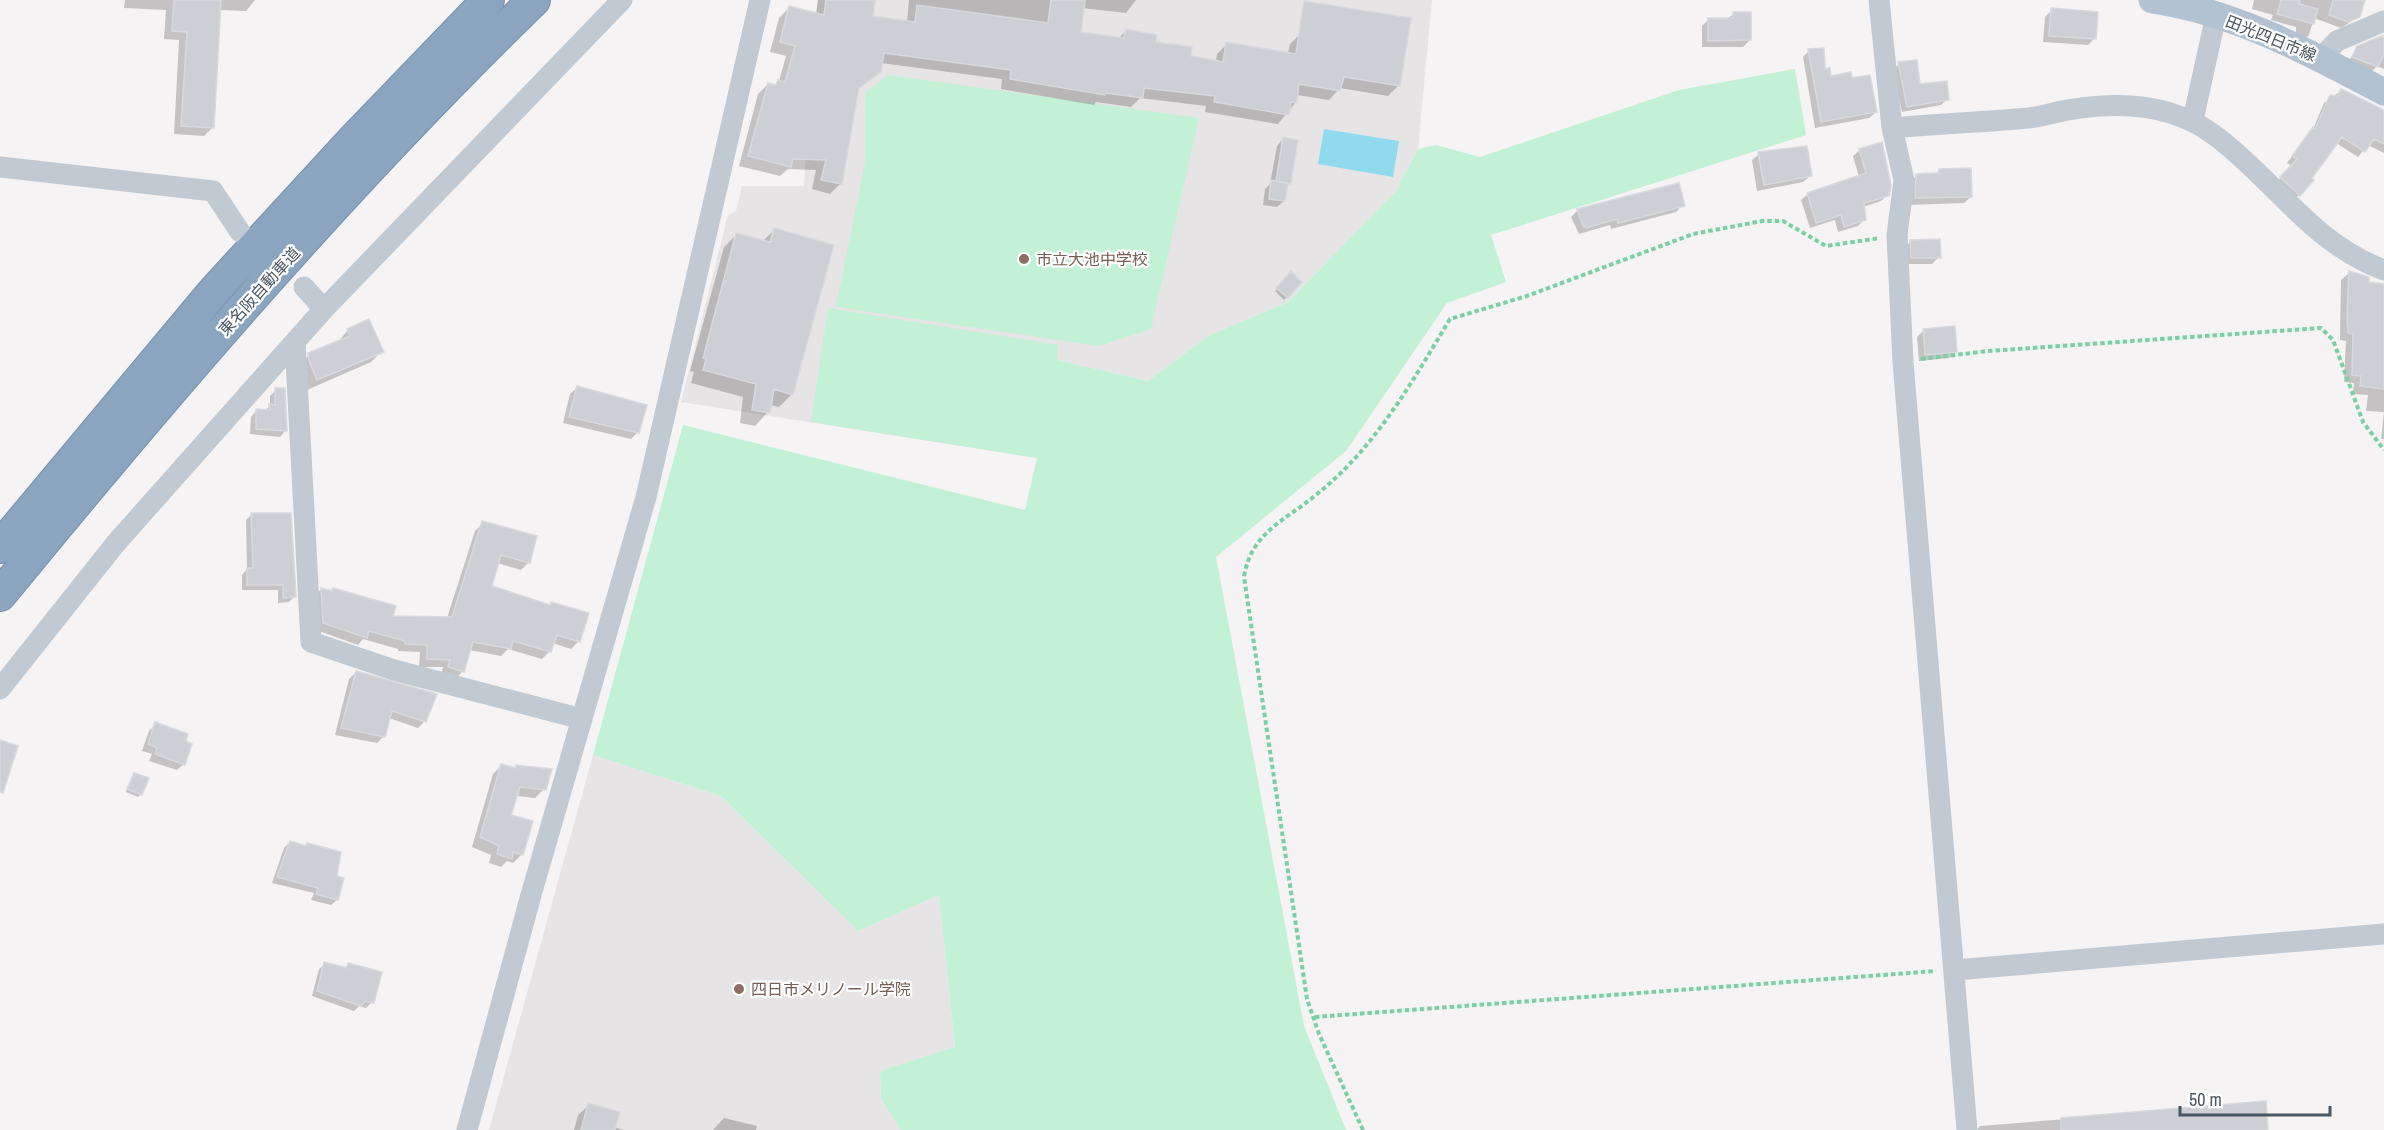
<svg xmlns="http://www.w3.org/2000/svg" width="2384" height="1130" viewBox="0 0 2384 1130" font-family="'Archivo Narrow','Noto Sans JP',sans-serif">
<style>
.education{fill:#e6e4e5}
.green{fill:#c3f1d5}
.water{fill:#90daee}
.shadow{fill:#0003}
.building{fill:#cdcfd5;stroke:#d7d9de;stroke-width:1.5}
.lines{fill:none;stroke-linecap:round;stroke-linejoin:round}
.highway-casing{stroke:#7690ad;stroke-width:34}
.path{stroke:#7ad0a6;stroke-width:4;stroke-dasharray:4.5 3;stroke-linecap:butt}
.minor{stroke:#c1cad2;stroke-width:21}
.major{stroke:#b3c2d1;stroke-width:27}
.highway{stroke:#8ba5c1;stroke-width:32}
.education-dot{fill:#8d6e63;stroke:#fff;stroke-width:2}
.labels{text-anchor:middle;stroke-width:4.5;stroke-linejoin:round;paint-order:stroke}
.street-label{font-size:16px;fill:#4a5661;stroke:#fff}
.education-label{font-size:16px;fill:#785e54;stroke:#fff;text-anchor:start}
</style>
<rect width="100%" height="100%" fill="#f5f3f3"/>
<!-- education -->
<path class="education" d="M817 0H1432L1418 149 1396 191 1288 302 1208 336 1148 381 1057 360 1037 458 681 402 728 215 736 211 742 186H804Z
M593 755 721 796 858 931 939 895 955 1048 880 1072 881 1099 901 1130H489Z"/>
<!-- green -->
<path class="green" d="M1795 69 1806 135 1491 235 1506 282 1447 303 1346 451 1216 557 1304 1026 1346 1130H901L881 1099 880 1071 955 1047 939 895 858 931 721 796 593 755 683 425 1025 510 1037 458 811 422 828 308 1058 345 1057 360 1148 381 1208 336 1288 302 1396 191 1418 149 1436 145 1480 157 1679 90Z
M888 75 1199 118 1151 329 1099 346 836 307 865 163V93Z"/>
<!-- water -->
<path class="water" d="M1324 129 1399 141 1393 177 1318 164Z"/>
<!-- shadow -->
<path class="shadow" d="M125 0H255L246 11 219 10 213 127 204 136 174 134 179 40 164 39 166 10 124 8Z
M818 0H874L871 17 907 22 909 0H1136L1126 13 1082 8 1079 33 1119 38 1126 31 1189 58 1216 62 1217 54 1227 44 1288 54 1290 44 1300 34 1398 86 1388 96 1340 88 1329 100 1297 95 1296 102 1278 124 1205 112 1206 106 1140 98 1131 107 1096 102 1094 105 1001 89 1002 79 881 63 880 71 872 79 852 91 840 184 830 194 812 189 816 170 788 169 780 176 739 166 758 94 768 84 774 86 779 81 786 56 770 52 779 18 789 8 816 15Z
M2254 0H2363L2358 17 2341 28 2314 18 2309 35 2302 42 2296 39V27L2271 20 2273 15 2252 9Z
M2052 10 2095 38 2088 45 2043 42 2045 17Z
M1733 14 1750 40 1743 47H1702V26L1709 19H1728Z
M2384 36V69L2377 66 2370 73 2346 64 2358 48Z
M1809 51 1830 77 1851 80 1876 112 1869 118 1815 128 1803 57Z
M1899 64 1919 85 1947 99 1941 105 1902 112 1893 70Z
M2341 91 2384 112V153L2368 145 2358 157 2336 143 2310 178 2312 180 2293 201 2275 184 2292 166 2287 163 2313 129 2324 103Z
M1283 139 1289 183 1286 186 1284 201 1277 207 1263 205 1265 189 1270 184 1277 146Z
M1860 150 1888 195 1881 201 1863 207 1864 220 1858 226 1838 232 1835 220 1810 228 1801 200 1808 194 1859 177 1853 156Z
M1759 154 1810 176 1803 182 1757 191 1752 160Z
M1939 170 1971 197 1964 203 1908 205 1910 182 1916 176 1935 175Z
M1683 205 1676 212 1611 229 1610 225 1579 234 1571 217 1578 210Z
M774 230 792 394 779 407 770 405 768 412 755 426 740 423 743 397 691 383 694 372 690 371 724 247 737 234 763 241Z
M1911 241 1939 257 1932 264H1905L1904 248Z
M2349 273 2367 283 2384 285V439H2381L2384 412 2366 411 2368 395 2353 394 2354 383 2344 382 2346 341 2340 340 2341 280Z
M1291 274 1300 282 1284 300 1275 291Z
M348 330 382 351 371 362 307 390 299 365 309 355 338 342Z
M1924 330 1956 352 1949 358 1919 361 1917 337Z
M577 388 638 432 631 439 563 423 570 394Z
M276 390 285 431 280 437 250 434 251 417 256 411H264L270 406V396Z
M251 515 294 597 289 602 278 603V590H242V575L247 569 246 520Z
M483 523 529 562 521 570 497 563 491 587 549 606 551 603 579 641 571 649 552 643 550 651 542 659 508 649 501 656 469 650 463 671 455 679 441 675 443 667H419L420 652 398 651V649L363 639 358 645 316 630 314 597 321 589 331 592 333 590 392 617 447 618 475 531Z
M356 672 425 721 418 728 389 718 384 736 377 743 335 735 349 679Z
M156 724 184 764 177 770 149 761 152 754 142 751 149 731Z
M502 765 515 769 517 767 544 789 535 798 516 796 510 816 522 854 513 863 507 861 501 867 489 863 491 855 472 847 493 774Z
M134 775 141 794 138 797 126 792Z
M290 842 305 847 339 867 336 877 342 879 337 900 331 905 311 900 314 893 272 883 284 848Z
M325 964 344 969 348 964 372 1002 366 1008 359 1006 354 1011 312 996 319 969Z
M2265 1103 2267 1130H1977L1980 1126Z
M589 1105 614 1127 624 1130H574L578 1115Z
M724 1118 757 1126 756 1130H713Z"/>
<!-- building -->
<path class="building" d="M174 0H221L214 128 181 126 187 32 172 31Z
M826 0H875L873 16 915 22 917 5 1048 23 1051 0H1085L1081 32 1124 38 1126 29 1157 35 1156 42 1192 47 1191 56 1223 62 1226 42 1296 54 1304 1 1411 18 1400 86 1344 77 1340 91 1299 84 1297 103 1291 102 1289 115 1214 102 1215 96 1144 88 1143 98 1106 93 1105 95 1010 79 1011 70 884 53 881 72 859 88 842 184 821 180 826 160 793 159 791 167 748 156 768 83 776 85 778 80 785 82 795 46 780 42 789 6 824 15Z
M2281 0H2300L2299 4 2318 9 2314 24 2277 14Z
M2333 0H2365L2360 17 2348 22 2329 15Z
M2051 8 2098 12 2096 39 2049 36Z
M1733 12H1751V40L1708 41V18H1733Z
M2384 35V54L2378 67 2352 57 2357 46Z
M1824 48 1825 69 1830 68 1831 76 1851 72 1852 78 1870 75 1877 112 1821 122 1808 49Z
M1917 60 1920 84 1947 81 1949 100 1907 107 1898 62Z
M2341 89 2384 110V144L2374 139 2365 152 2342 137 2312 178 2314 180 2300 196 2280 177 2297 159 2292 156 2313 127 2315 129 2330 95 2338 96Z
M1283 137 1298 140 1291 184 1276 181Z
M1882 142 1891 185 1889 196 1864 203 1866 220 1844 227 1841 215 1816 223 1807 193 1866 173 1859 149Z
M1807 146 1812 176 1764 185 1758 152Z
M1971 168 1972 197 1915 198 1916 174 1939 173V169Z
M1271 180 1288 184 1285 201 1269 199Z
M1679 183 1685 206 1618 223 1617 219 1586 228 1583 226 1577 209Z
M774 228 834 245 793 395 774 389 770 413 752 410 756 384 703 370 706 359 703 358 736 233 770 242Z
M1940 239 1941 258H1911L1910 240Z
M1291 271 1302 282 1288 298 1276 288Z
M2349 271 2369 277V282L2384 284V389L2360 386 2361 376 2352 375 2353 334 2348 333 2347 316Z
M369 319 384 352 317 380 309 361 308 353 350 336 347 329Z
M1955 326 1957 352 1925 355 1923 329Z
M577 386 647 405 639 433 569 417Z
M275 388H285L287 431 256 429V409L269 410V404L275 405Z
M251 513H291L296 597 283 598V585H247V568H253Z
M482 521 537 536 530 563 501 555 492 586 550 605 551 602 589 613 580 642 557 635 551 652 513 641 511 649 473 642 464 672 448 667 450 660 427 659V645L405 644V641L369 631 367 638 323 623 321 588 332 591 333 588 396 606 393 616 452 617Z
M356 671 437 694 426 722 392 711 385 737 341 728Z
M155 722 188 734 186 741 192 744 185 765 155 754 157 748 148 744Z
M0 740 18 746 3 793 0 792Z
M501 764 516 768V765L552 769 546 790 520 787 511 815 533 821 523 855 513 852 512 859 497 854 499 846 480 837Z
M134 773 149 778 142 795 127 789Z
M290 841 306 846 307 843 341 852 337 876 344 878 338 900 316 894 318 888 277 877Z
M324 962 347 968 348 963 382 972 374 1003 365 1001 361 1006 317 991Z
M2266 1101 2268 1130H2061V1118Z
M588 1103 620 1112 615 1130H581Z"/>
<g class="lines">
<defs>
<path id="highway" d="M0 547 215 290 353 140 488 0
M0 595C169 389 343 186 534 0"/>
</defs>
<!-- highway casing -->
<use href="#highway" class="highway-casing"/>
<!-- path -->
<path class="path" d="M1921 359 1988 351 2321 328 2333 340 2363 422 2384 450
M1315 1017 1936 971
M1363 1130 1319 1034 1307 999 1244 577C1251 532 1285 521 1317 494 1375 448 1412 382 1450 319L1527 296 1693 234 1762 221H1783L1826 246 1880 238"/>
<!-- minor -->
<path class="minor" d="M1879 0 1892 128 1904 180 1897 235 1903 362 1967 1130
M2321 58 2337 41 2384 21
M2193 120 2216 15
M1892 128C1938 124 1984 122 2029 118 2044 116 2059 111 2074 109 2124 101 2176 105 2217 137 2276 182 2312 243 2384 270
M0 167 213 191 240 232
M304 287 324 309
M295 342 311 642 394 670 582 719
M0 689 116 543 324 309 622 0
M1955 970 2384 934
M467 1130 531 895 646 497 760 0"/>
<!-- major -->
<path class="major" d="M2152 0C2235 12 2311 53 2384 92"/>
<!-- highway -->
<use href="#highway" class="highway"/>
</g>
<!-- markers -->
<g class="education-dot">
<circle cx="1024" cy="259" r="6"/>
<circle cx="739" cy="989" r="6"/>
</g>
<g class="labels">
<!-- street labels -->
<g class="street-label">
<text transform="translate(2271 38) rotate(22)" y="6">田光四日市線</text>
<text transform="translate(259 291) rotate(-48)" y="6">東名阪自動車道</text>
</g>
<!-- education labels -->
<g class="education-label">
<text x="1036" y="265">市立大池中学校</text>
<text x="751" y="995">四日市メリノール学院</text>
</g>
</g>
<!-- scale -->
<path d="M2180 1106v9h150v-9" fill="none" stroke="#4a5661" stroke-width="3"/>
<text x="2189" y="1106" font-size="18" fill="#4a5661" stroke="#ffffff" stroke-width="4.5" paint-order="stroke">50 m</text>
</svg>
